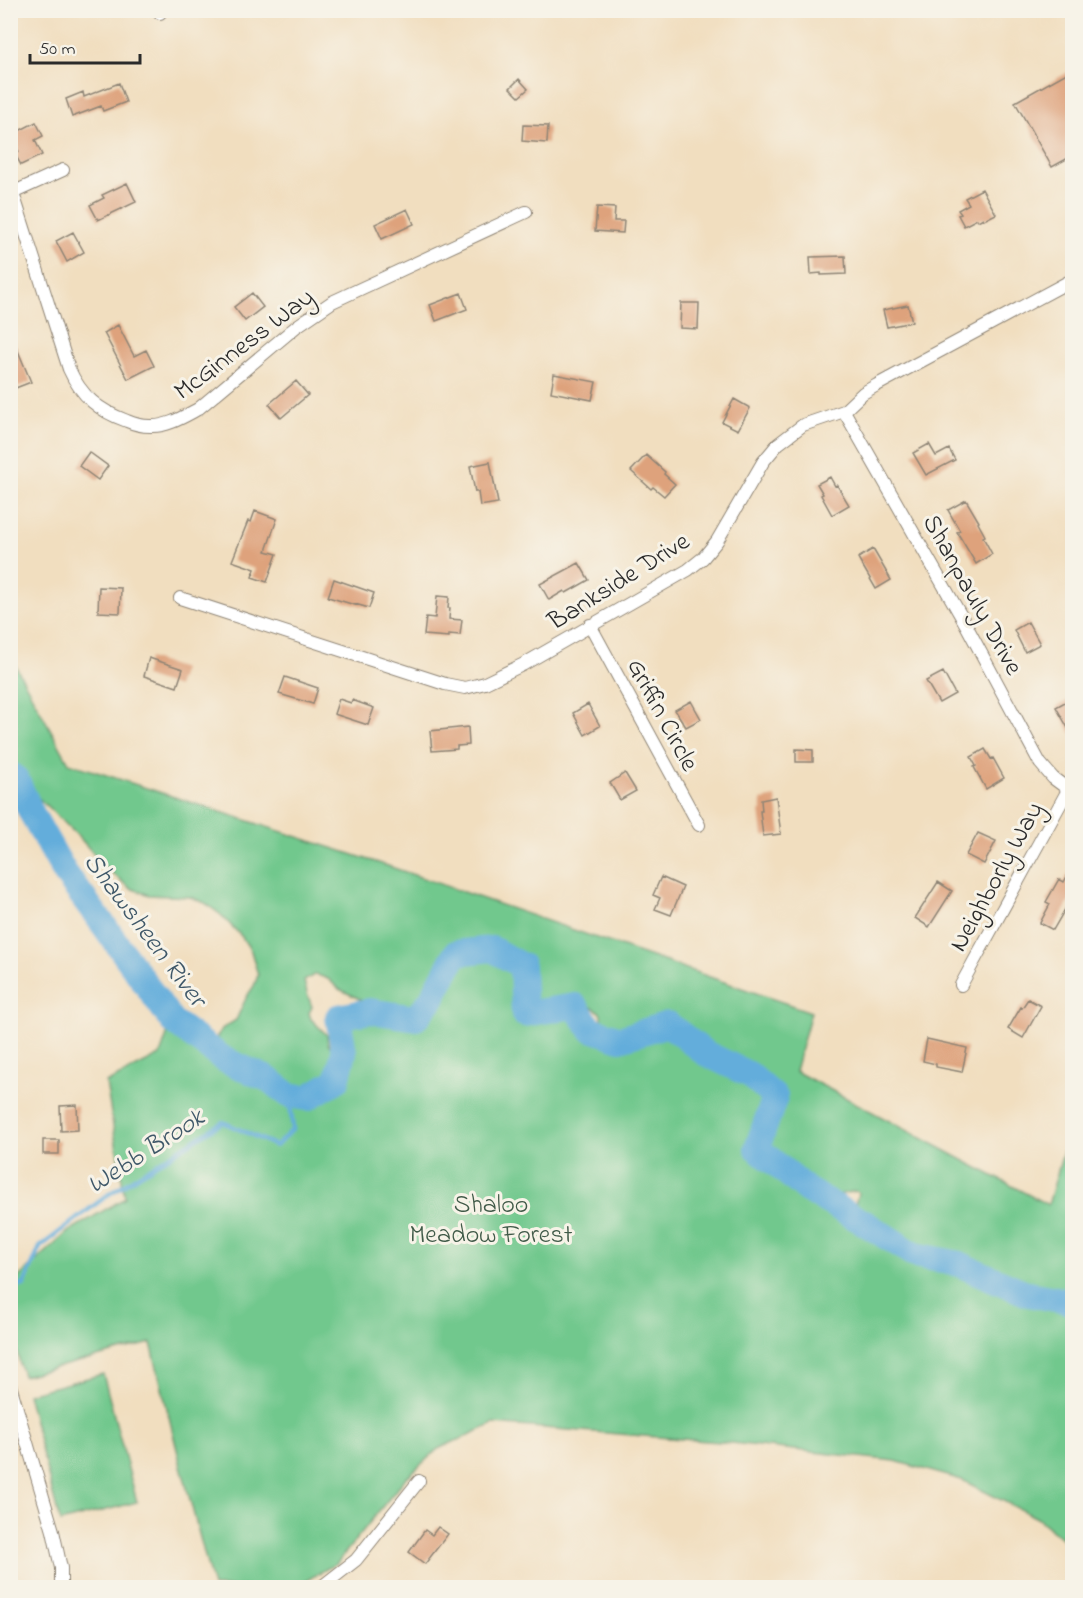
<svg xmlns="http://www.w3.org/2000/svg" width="1083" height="1598" viewBox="0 0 1083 1598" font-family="'Indie Flower',sans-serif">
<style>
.green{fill:#71c88d;stroke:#4e7a5c;stroke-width:1.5;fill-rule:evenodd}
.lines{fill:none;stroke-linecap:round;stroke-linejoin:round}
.stream{stroke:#63addb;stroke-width:4.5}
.river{stroke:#63addb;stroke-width:26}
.building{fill:#dea27c}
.minor-casing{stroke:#8e8475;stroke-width:14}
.minor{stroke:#fff;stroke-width:12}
.labels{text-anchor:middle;stroke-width:6;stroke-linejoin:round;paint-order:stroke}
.street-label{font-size:26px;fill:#2b2b2b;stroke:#f7f3e8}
.park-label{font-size:26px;fill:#405a48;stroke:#f7f3e8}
.water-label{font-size:27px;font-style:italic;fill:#3f5869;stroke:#f7f3e8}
</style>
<rect width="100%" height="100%" fill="#f7f3e8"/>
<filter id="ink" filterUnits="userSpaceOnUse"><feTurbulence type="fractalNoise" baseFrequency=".0167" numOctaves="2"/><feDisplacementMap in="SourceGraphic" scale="12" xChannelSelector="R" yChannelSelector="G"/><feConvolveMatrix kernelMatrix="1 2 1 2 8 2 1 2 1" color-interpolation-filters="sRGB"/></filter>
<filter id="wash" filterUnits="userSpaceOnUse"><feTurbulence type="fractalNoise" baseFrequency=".008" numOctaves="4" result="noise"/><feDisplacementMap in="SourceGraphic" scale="24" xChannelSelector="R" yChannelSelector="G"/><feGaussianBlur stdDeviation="1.35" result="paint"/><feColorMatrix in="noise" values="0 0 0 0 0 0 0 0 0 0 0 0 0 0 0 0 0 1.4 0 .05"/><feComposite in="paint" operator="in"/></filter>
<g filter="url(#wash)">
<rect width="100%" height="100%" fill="#f1debf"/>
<!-- green -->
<path class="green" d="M10 656 69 763 388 866 811 1012 795 1071 1048 1205 1072 1122V1300L1001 1282 1028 1294 1072 1302V1547L1037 1518 962 1480 895 1461 732 1443 493 1424 438 1449 404 1480 337 1563 295 1587H213L180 1462 151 1343 23 1376 11 1328V1284L69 1231 125 1198 106 1083 160 1055 172 1021 225 1060 268 1079 289 1095 307 1098 337 1080 344 1052 338 1017 370 1011 391 1014 339 989 328 979 315 974 304 981 307 993 312 1007 309 1013 311 1019 327 1035 328 1044 335 1052 339 1062 337 1069 328 1079 309 1092 302 1093 295 1092 283 1086 263 1065 252 1061 234 1057 219 1044 217 1036 223 1028 236 1020 247 996 254 986 258 975 251 951 242 937 221 915 205 903 190 897 149 895 130 888 107 869 78 836 30 790 11 774ZM456 953 432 999H431C431 980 439 961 456 953ZM523 975 530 992 533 1012 524 1013ZM568 1003 585 1010 592 1007C606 1014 601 1019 597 1031L591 1029 575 1006 559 1008ZM807 1187 825 1198 855 1191 858 1193 853 1213 854 1216 807 1190 804 1188Z
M103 1374 137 1502 60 1522 27 1394Z"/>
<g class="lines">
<!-- stream -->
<path class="stream" d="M10 1288 24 1285 40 1247 109 1194 223 1122 276 1146 293 1129 289 1095"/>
<!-- river -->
<path class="river" d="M10 774 16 779 32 814 65 873 105 927 172 1021 225 1060 268 1079 289 1095 307 1098 337 1080 344 1052 338 1017 370 1011 416 1018 431 1000 456 953 492 949 522 966 524 1014 575 1006 591 1029 620 1039 668 1024 705 1053 750 1075 775 1097 757 1148 807 1190 863 1222 915 1255 959 1264 1028 1294 1072 1302"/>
</g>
<g id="blocks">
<!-- building -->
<path class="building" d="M1072 70V156L1052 167 1015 102Z
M519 79 528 89 519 97 510 88Z
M119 83 126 102 103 111 101 106 72 117 66 99 83 92 84 97Z
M36 122 43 136 35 140 42 155 21 165 15 154 19 152 11 135Z
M523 125 548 126 547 143 522 141Z
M127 183 136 202 98 220 90 205 104 198 102 195Z
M982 189 996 214 984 220 983 218 978 221 977 219 964 226 958 215 961 214 958 210 969 204 965 198Z
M597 207 615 208 614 221H624L623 233 595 231Z
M407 209 414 224 382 239 375 224Z
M73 232 84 252 67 262 56 241Z
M845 256 846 274 821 275V273L811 274 810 257Z
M252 293 263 307 245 321 234 307Z
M461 293 467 309 436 321 430 305Z
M681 303H699L698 329 680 328Z
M908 305 912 322 887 327 883 310Z
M118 325 134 356 146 350 154 366 128 379 104 333Z
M11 334 31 382 13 389 10 383Z
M554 374 596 382 592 400 551 392Z
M296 381 308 395 281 418 269 404Z
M734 399 750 408 738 430 722 422Z
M929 444 936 456 949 449 955 460 926 475 913 453Z
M89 452 108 466 98 480 79 466Z
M646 455 665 472 664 474 675 484 664 496 653 487 651 489 631 471Z
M490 462 498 503 480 506 478 492H475L470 466Z
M830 477 835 486 837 485 849 505 832 515 821 495 823 494 817 484Z
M966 500 979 522 978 523 985 536 983 537 992 554 976 564 957 532 960 531 948 510Z
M255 511 277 519 266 551 277 554 267 582 252 577 255 569 232 561 248 521 251 522Z
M873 549 891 580 876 589 858 558Z
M579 563 589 580 566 593 564 591 549 600 540 584Z
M334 579 374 593 369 608 355 604V605L328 597Z
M99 587 121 588 120 613 98 612Z
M437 596 449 597 448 608H450L449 619 462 620 460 635 449 634V637L424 635 426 617 435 618Z
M1028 622 1040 644 1025 652 1014 630Z
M149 658 183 669 177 687 144 676Z
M943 672 955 694 939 703 926 681Z
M285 677 318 688 313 704 279 694Z
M1072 698V735L1056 707Z
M339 699 351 703 352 700 374 708 368 725 334 714Z
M691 701 701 719 686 727 675 710Z
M588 704 600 726 585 735 573 713Z
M468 727 469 745 457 746V749L432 751 430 731Z
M796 749 813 750V762H796Z
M985 749 991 759 993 758 1004 778 986 789 974 767 976 766 971 757Z
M625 773 636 791 620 800 610 783Z
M776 797 781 834 763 836 760 811H762L761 800Z
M978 833 996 841 984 864 966 855Z
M1072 867V897L1053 930 1040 923 1050 904 1046 902 1059 879 1064 882Z
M661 877 683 887 671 915 655 909 660 898 653 895Z
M938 882 952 891 929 927 915 918Z
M1028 999 1041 1006 1023 1038 1008 1029 1021 1007 1022 1008Z
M927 1039 967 1048 962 1072 936 1067V1064L923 1061Z
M77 1105 78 1130 61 1131 60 1106Z
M43 1140H59V1154H43Z
M438 1527 448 1534 425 1564 409 1552 425 1530 432 1535Z"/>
</g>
</g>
<g filter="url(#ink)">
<use href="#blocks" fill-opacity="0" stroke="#8e8475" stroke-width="1.5"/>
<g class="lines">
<defs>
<path id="minor" d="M160 10V13
M10 184 69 369C81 396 99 411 127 421 134 424 142 426 150 426 167 427 183 417 198 409L297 326 332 302 526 212
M10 194 63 170
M844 411 965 623 1040 763 1053 778 1072 792
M180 598 445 684 465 688 485 683 524 664 688 570 703 558 717 541 763 462 778 444 803 425 844 411 863 393 877 385 1072 280
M590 625 699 825
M961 985 1068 790
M10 1385 53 1531 61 1568V1588
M320 1588 356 1560 419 1481"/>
</defs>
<!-- minor casing -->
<use href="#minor" class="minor-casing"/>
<!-- minor -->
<use href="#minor" class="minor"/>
</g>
</g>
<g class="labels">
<!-- street labels -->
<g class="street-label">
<text transform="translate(243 343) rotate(-37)" y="9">McGinness Way</text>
<text transform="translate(618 580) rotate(-32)" y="9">Bankside Drive</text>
<text transform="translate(974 594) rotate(61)" y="9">Shanpauly Drive</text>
<text transform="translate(664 714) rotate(62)" y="9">Griffin Circle</text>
<text transform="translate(995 876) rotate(-61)" y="9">Neighborly Way</text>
</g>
<!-- park labels -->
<g class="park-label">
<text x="491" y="1212">Shaloo<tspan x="491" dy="30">Meadow Forest</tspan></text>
</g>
<!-- water labels -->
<g class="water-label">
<text transform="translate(146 929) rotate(53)" y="9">Shawsheen River</text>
<text transform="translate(145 1150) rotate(-33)" y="9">Webb Brook</text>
</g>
</g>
<!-- margin -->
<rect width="1083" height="1598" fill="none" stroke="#f7f3e8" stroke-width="36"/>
<!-- scale -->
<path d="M30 54v9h110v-9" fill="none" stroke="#2b2b2b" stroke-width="3"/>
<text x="39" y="54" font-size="18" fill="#2b2b2b" stroke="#f7f3e8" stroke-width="4.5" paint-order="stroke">50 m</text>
</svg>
